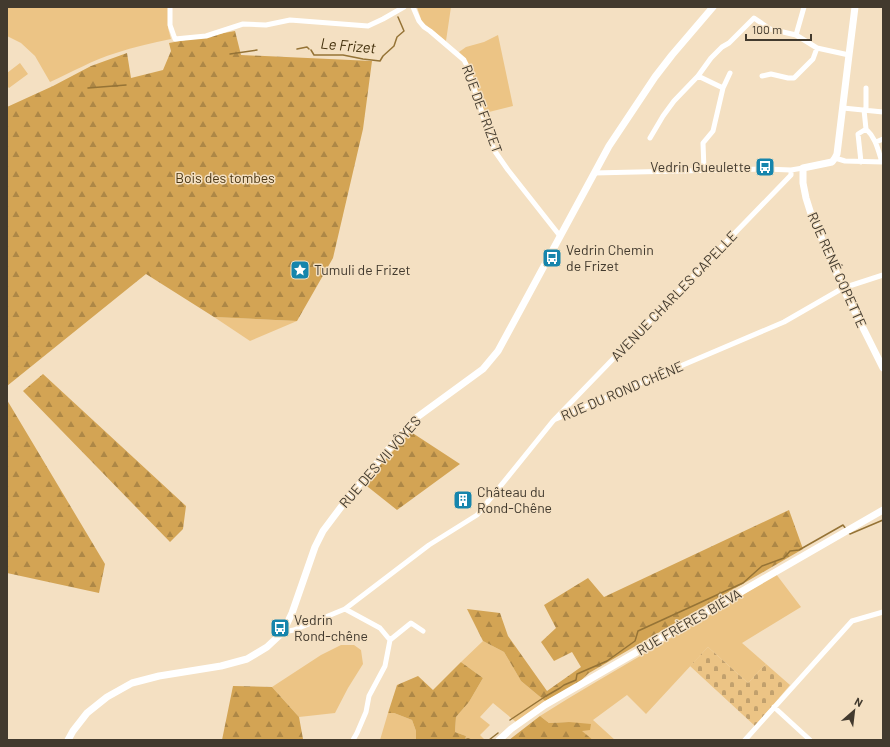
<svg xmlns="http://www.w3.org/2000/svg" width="890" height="747" viewBox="0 0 890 747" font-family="Barlow,sans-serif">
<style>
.green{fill:#ecc485}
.forest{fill:url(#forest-firs)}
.cemetery{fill:url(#cemetery-stones)}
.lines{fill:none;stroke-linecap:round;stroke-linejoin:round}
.stream{stroke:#957336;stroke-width:1.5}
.street{stroke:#fff;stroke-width:5}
.secondary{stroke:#fff;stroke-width:7}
.labels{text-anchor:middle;stroke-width:3;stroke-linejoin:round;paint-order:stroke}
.street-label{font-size:14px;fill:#423a2e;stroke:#f4e0c2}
.poi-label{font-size:14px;fill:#423a2e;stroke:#f4e0c2;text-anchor:start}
.park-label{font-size:14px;fill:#4a3613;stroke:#f4e0c2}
.water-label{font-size:15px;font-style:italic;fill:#412e0a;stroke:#f4e0c2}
</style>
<defs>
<pattern id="forest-firs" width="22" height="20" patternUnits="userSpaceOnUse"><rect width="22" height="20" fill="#d3a454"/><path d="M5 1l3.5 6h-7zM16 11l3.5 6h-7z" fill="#ad8746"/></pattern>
<pattern id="cemetery-stones" width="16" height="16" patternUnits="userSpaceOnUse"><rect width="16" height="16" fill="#ecc485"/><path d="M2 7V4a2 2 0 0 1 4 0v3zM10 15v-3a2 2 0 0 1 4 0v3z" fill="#c1a06d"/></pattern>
</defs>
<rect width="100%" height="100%" fill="#f4e0c2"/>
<!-- green -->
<path class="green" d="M7 7H169L168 28 171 39C152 43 134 47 116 53 93 60 72 72 50 82L35 56 21 43 7 36Z
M417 7H451L446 41 422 22Z
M498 35 513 106 485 113 467 62 459 52 466 47 484 42Z
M20 63 28 74 9 88 7 86V73Z
M214 317 297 321 250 341Z
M776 574 801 607 742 643 766 664 748 683 708 647 646 714 627 695 593 720 615 740H593L569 722 549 723 540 716C618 667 699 624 776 574Z
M483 641 504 652 521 681 545 701 516 722 493 703 480 717 490 725 480 735 485 740H465L466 736 455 732 456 717 469 702 483 678 461 662Z
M341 645H354L361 650 363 664 348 688 335 713 299 717 272 687 321 655Z
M388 713H394L412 720 416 731V740H380Z"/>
<!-- forest -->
<path class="forest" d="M235 31 241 55 372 61 363 129 333 258 297 321 214 317 146 274 7 386V107L53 86 91 66 127 53 131 78 163 70 171 51 169 43Z
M43 374 186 506 183 529 170 542 23 391Z
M7 400 105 564 99 593 7 573Z
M411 432 460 464 397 510 363 483Z
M789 510 803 549 589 673 576 685 545 701 521 681 504 652 483 641 467 609 500 613 508 636 547 691 581 667 572 652 554 661 541 642 556 628 544 605 588 578 604 597Z
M461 662 483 678 469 702 456 717 455 732 466 736 465 740H416V731L412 720 394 713H388L397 685 418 676 433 690Z
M233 686 272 687 299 717 303 739 305 740H222Z
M540 716 549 723 569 722 591 724 590 730 582 731 593 740H509Z"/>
<!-- cemetery -->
<path class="cemetery" d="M708 647 748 683 766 664 790 685 755 726 690 666Z"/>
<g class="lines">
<!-- stream -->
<path class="stream" d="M297 49 307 47 309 49
M311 50 314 55H343L363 59 380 61 383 56 394 46 397 37 404 31 398 17
M230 54 257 50
M88 88 126 85
M848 532 850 534 883 520
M510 720 546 696 560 688 564 685 576 680 577 674 607 661 635 641 638 631 743 583 762 566 784 558 790 551 799 550 843 525 846 529
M464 740 468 739 471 740
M489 740 498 733"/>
<!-- street -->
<path class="street" d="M170 7V25L175 39 206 36 243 24 266 25 290 20 368 26 383 19 404 7
M413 7 419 21 424 27 430 31 464 60 467 66 494 150 508 170 560 236
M796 35 804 7
M762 76 771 74 788 78H794L813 59 817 48
M723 88 730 73
M843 108 883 112
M864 110 866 129C876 138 878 150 882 162
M866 110V88
M650 138 663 116 674 101 698 76
M876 142 883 139
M835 158 845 161 883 162
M861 162 858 134 866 129
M704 170 703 143 713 131 723 88 698 76 711 58 722 47 729 43 754 18 770 29 796 35 817 48 849 55
M594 173 765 169 791 170 803 168
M556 419 784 322 843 288 883 275
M345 609 380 628 390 640 385 666 369 696 366 712 357 733 353 740
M283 632 294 630 345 609 429 545 477 515 553 421 791 175V170
M390 640 411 623 423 631
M774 707 810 740
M745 740 852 621 883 612"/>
<!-- secondary -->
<path class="secondary" d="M855 7 849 55 837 154 835 158 832 162 803 168V183L806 198 811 214 843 288 883 368
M68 740 73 731 87 713 107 697 132 683 159 676 221 666 247 659 267 647 283 632 292 613 315 547 323 531 344 503 391 446 416 418 483 369 498 351 609 146 655 77 672 55 713 7
M499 740 511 729 545 705 883 510"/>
</g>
<!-- icons -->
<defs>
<symbol id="bus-square" viewBox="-11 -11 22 22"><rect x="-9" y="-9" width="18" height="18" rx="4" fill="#1685ac" stroke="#f4e0c2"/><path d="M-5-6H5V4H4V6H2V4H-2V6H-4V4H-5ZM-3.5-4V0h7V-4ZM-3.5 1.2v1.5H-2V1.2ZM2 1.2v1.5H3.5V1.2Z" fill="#fff"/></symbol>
<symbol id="sight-square" viewBox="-11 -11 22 22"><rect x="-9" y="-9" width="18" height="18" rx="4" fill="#1685ac" stroke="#f4e0c2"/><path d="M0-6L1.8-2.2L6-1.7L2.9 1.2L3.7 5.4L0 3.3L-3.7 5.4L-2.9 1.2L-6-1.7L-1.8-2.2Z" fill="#fff"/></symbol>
<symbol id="building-square" viewBox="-11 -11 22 22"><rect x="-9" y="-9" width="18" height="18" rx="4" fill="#1685ac" stroke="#f4e0c2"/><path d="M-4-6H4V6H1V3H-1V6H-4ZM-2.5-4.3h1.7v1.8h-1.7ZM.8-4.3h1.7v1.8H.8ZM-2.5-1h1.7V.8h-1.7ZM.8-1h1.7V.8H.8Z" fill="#fff"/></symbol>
</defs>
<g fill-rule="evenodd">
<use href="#bus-square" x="754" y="156" width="22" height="22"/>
<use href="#bus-square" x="541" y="247" width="22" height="22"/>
<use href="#sight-square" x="289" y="259" width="22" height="22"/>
<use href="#building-square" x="452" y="489" width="22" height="22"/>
<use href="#bus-square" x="269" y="617" width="22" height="22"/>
</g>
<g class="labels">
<!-- street labels -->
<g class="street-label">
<text transform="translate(482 109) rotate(70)" y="5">RUE DE FRIZET</text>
<text transform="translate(837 270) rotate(66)" y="5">RUE RENÉ COPETTE</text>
<text transform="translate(674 296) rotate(-46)" y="5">AVENUE CHARLES CAPELLE</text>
<text transform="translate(622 391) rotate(-23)" y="5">RUE DU ROND CHÊNE</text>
<text transform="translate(380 462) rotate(-49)" y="5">RUE DES VII VÔYES</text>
<text transform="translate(689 622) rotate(-30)" y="5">RUE FRÈRES BIÉVA</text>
</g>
<!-- poi labels -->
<g class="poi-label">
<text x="751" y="172" text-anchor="end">Vedrin Gueulette</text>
<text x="566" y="255">Vedrin Chemin<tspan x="566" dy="16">de Frizet</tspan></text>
<text x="314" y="275">Tumuli de Frizet</text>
<text x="477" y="497">Château du<tspan x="477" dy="16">Rond-Chêne</tspan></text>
<text x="294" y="625">Vedrin<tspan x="294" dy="16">Rond-chêne</tspan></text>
</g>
<!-- park labels -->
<g class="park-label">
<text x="225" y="183">Bois des tombes</text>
</g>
<!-- water labels -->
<g class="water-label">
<text transform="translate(348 46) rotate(5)" y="5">Le Frizet</text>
</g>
</g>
<!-- border -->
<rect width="890" height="747" fill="none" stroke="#423a2e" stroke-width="16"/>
<!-- north arrow -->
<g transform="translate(854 711) rotate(28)" stroke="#f4e0c2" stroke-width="3" paint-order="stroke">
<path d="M0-3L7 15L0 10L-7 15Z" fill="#423a2e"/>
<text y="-6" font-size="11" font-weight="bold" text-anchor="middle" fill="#423a2e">N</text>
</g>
<!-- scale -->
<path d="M746 34v6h65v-6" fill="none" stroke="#423a2e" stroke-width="2"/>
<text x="752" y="34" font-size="12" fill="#423a2e" stroke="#f4e0c2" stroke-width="3" paint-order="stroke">100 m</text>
</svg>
